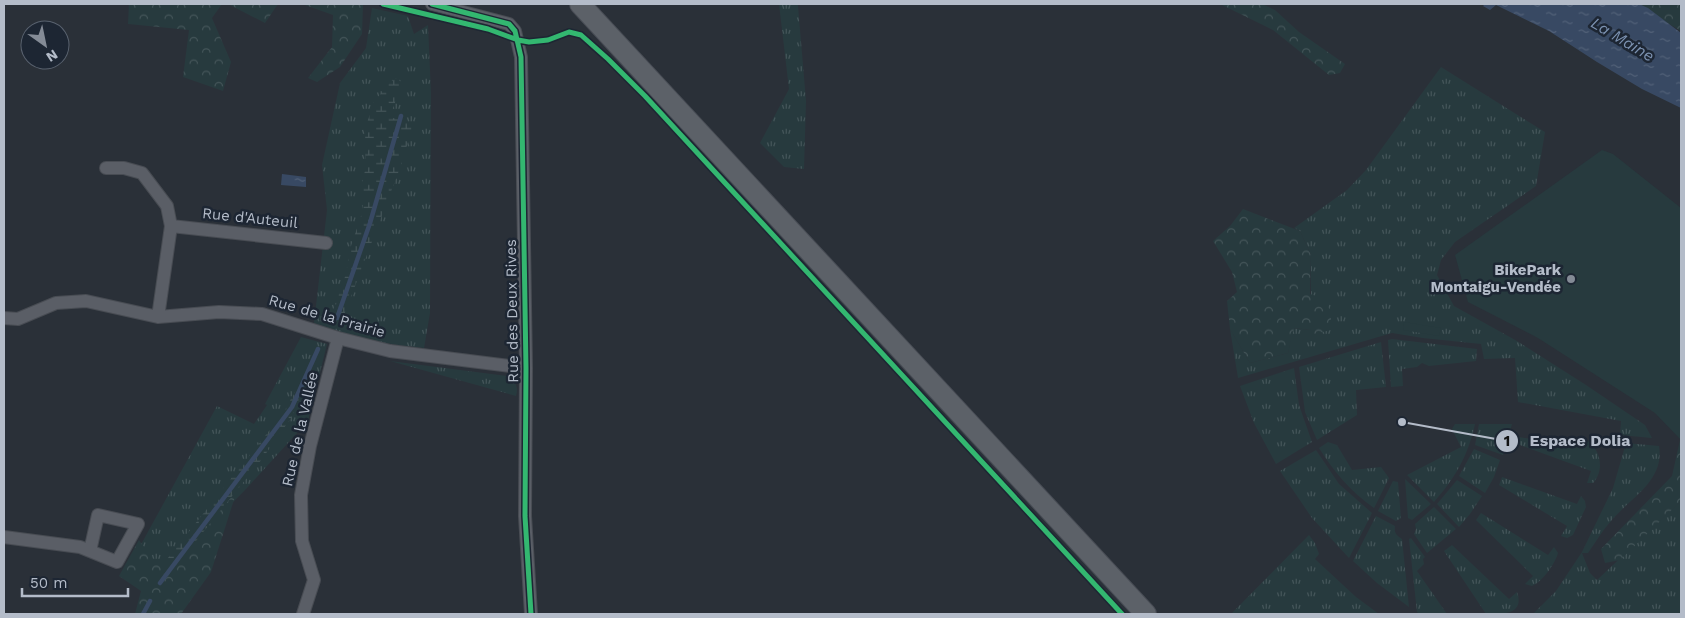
<svg xmlns="http://www.w3.org/2000/svg" width="1685" height="618" viewBox="0 0 1685 618" font-family="'Work Sans',sans-serif">
<style>
.grass{fill:url(#grass-tufts)}
.forest{fill:url(#forest-crowns)}
.wetland{fill:url(#wetland-marsh)}
.pitch{fill:#273a3e}
.water{fill:url(#water-ripples)}
.lines{fill:none;stroke-linecap:round;stroke-linejoin:round}
.stream{stroke:#384963;stroke-width:4.5}
.street-casing{stroke:#484c53;stroke-width:14}
.primary-casing{stroke:#484c55;stroke-width:22}
.street{stroke:#5a5e66;stroke-width:12}
.primary{stroke:#5c6168;stroke-width:20}
.cycleway-casing{stroke:#1d2633;stroke-width:8}
.cycleway{stroke:#33b770;stroke-width:5}
.poi-dot{fill:#848b96;stroke:#1d2633;stroke-width:2}
.labels{text-anchor:middle;stroke-width:5;stroke-linejoin:round;paint-order:stroke}
.street-label{font-size:15px;fill:#b4bcc9;stroke:#1d2633}
.poi-label{font-size:15px;font-weight:bold;fill:#b4bcc9;stroke:#1d2633;text-anchor:end}
.water-label{font-size:16px;font-style:italic;fill:#7c92b1;stroke:#1d2633}
.leader{fill:none;stroke:#b4bcc9;stroke-width:2}
.callout-dot{fill:#b4bcc9;stroke:#1d2633;stroke-width:2}
.mark-label{font-size:15px;text-anchor:middle;font-weight:bold;fill:#111}
.callout-label{font-size:16px;text-anchor:middle;font-weight:bold;fill:#b4bcc9;stroke:#1d2633;stroke-width:5;stroke-linejoin:round;paint-order:stroke}
</style>
<defs>
<pattern id="grass-tufts" width="24" height="20" patternUnits="userSpaceOnUse" patternTransform="scale(1.25)"><rect width="24" height="20" fill="#273a3e"/><path d="M3 7l-1-3M5 7V3M7 7l1-3M15 17l-1-3M17 17v-4M19 17l1-3" fill="none" stroke="#445559"/></pattern>
<pattern id="forest-crowns" width="20" height="18" patternUnits="userSpaceOnUse" patternTransform="scale(1.25)"><rect width="20" height="18" fill="#273a3e"/><path d="M2 6a3 3 0 1 1 6 0M12 15a3 3 0 1 1 6 0" fill="none" stroke="#445559"/></pattern>
<pattern id="wetland-marsh" width="20" height="14" patternUnits="userSpaceOnUse" patternTransform="scale(1.25)"><rect width="20" height="14" fill="#273a3e"/><path d="M1 5h8M5 5V1M11 12h8M15 12V8" fill="none" stroke="#445559"/></pattern>
<pattern id="water-ripples" width="26" height="14" patternUnits="userSpaceOnUse" patternTransform="scale(1.25)"><rect width="26" height="14" fill="#384963"/><path d="M2 4q2-2 4 0t4 0M15 11q2-2 4 0t4 0" fill="none" stroke="#526178"/></pattern>
</defs>
<rect width="100%" height="100%" fill="#2a3038"/>
<!-- grass -->
<path class="grass" d="M779 4H798V6L806 101 804 169 784 167 760 143 789 89Z
M372 8 408 16 414 34 428 25 431 93 430 313 424 348C386 345 351 336 314 323L327 210 322 165 340 83 366 48Z
M1441 67 1545 132 1536 186 1455 242 1441 260 1437 275 1454 306 1517 341 1586 385 1645 425 1652 438 1620 435 1621 421 1518 402 1515 358 1484 359 1481 344 1423 338 1392 333 1238 378 1230 329 1250 363 1288 353 1293 328 1311 330V255L1300 231 1294 228 1347 190 1366 170Z
M301 337 327 344 308 421 246 489 170 567 147 560 138 550 217 406 254 424 267 405 265 404Z
M1392 339 1477 349 1476 361 1429 366 1422 363 1417 367 1402 369 1403 386 1391 387 1388 340Z
M1381 342 1386 387 1356 390 1357 415 1317 440 1305 412 1299 367Z
M390 361 507 376C515 381 519 386 516 396Z
M1294 368 1299 405 1312 442 1276 464 1254 423 1240 386Z
M1455 424H1475C1468 456 1455 478 1434 502L1407 475 1461 447 1452 429Z
M1479 424H1512L1503 455 1475 445Z
M1519 437 1580 447 1582 438C1600 445 1606 469 1593 483H1587L1591 471 1517 444Z
M1328 442 1337 445 1352 470 1381 467 1389 478 1374 508C1351 492 1334 472 1319 448Z
M1626 443 1659 446C1665 481 1630 498 1611 521 1602 531 1595 543 1588 553H1582L1590 573 1597 580 1681 501V614H1533L1556 591 1582 552 1613 488Z
M1474 449 1500 460 1494 477 1485 493 1459 476Z
M1316 450 1339 484 1372 513 1349 558 1312 518 1280 471Z
M1502 477 1577 504 1581 496 1585 501 1586 507 1573 535 1567 538 1561 536 1567 526 1499 485Z
M1405 479 1431 504 1412 520 1408 518Z
M1457 480 1482 496 1470 514 1459 527 1437 504Z
M1393 481 1398 482 1401 518 1396 521 1378 511Z
M1434 507 1456 529 1427 553 1414 534 1416 529 1415 524Z
M1481 513 1548 555 1554 547 1558 553C1555 564 1542 582 1532 586L1525 584 1533 576 1476 520Z
M1376 516 1395 526C1394 533 1396 535 1402 539L1409 607 1377 583 1353 561Z
M1309 535 1315 543 1319 554 1315 559 1356 597 1379 614H1231Z
M1411 538 1425 557 1423 559 1424 564 1417 571 1447 614H1419L1417 612 1409 539Z
M1452 545 1509 599 1517 592C1525 615 1502 614 1486 614L1444 551Z"/>
<!-- forest -->
<path class="forest" d="M129 4H222L212 18 231 62 223 91 183 77 189 30 128 24Z
M228 4H278L265 23Z
M302 4H357L363 5 362 34 340 67 317 82 308 78 332 47 333 15Z
M1220 4H1262L1275 10 1299 32 1345 64 1340 73 1329 75 1273 30Z
M1636 4H1681V31Z
M1243 209 1300 231 1311 255 1310 294 1326 299 1331 315V330L1314 334 1311 330 1294 328 1288 353 1250 363 1230 329 1227 301 1237 292 1232 272 1213 241 1230 226Z
M1681 438V501L1620 560 1605 563 1601 549 1672 476 1680 440Z
M239 484 211 572 181 614H135L141 591 119 576 139 540 151 558 166 563Z"/>
<!-- wetland -->
<path class="wetland" d="M397 78 402 83 393 108V118L413 123 403 160 341 323 329 321 346 274 351 246 363 210 361 186 366 167 365 129 374 102 390 82Z
M302 378 308 379 291 418 262 459 163 582 157 581 168 558 284 412Z"/>
<!-- pitch -->
<path class="pitch" d="M1602 150 1613 154 1681 208V440L1655 413 1538 338 1468 302 1455 255Z
M1404 322 1441 328 1439 336 1403 330Z"/>
<!-- water -->
<path class="water" d="M1485 4H1639L1648 8 1681 33V108L1642 89 1597 62 1549 31 1496 5 1490 10 1483 6Z
M282 174 306 177V187L281 185Z"/>
<g class="lines">
<!-- stream -->
<path class="stream" d="M337 318 370 223 401 116
M160 583 292 407 318 349
M143 614 150 601"/>
<defs>
<path id="street" d="M432 4 509 24 515 31 521 57 526 368 525 516 531 614
M106 168H124L142 173 167 206 171 226 158 317
M171 226 326 243
M4 318 18 319 56 303 86 301 158 317 219 312 262 314 338 338 390 351 526 368
M4 537 80 547 117 562 138 524 98 515 90 551
M303 614 314 580 302 541 301 495 310 446 338 338"/>
<path id="primary" d="M580 4 1146 614"/>
</defs>
<!-- street casing -->
<use href="#street" class="street-casing"/>
<!-- primary casing -->
<use href="#primary" class="primary-casing"/>
<!-- street -->
<use href="#street" class="street"/>
<!-- primary -->
<use href="#primary" class="primary"/>
<defs>
<path id="cycleway" d="M383 4 488 29 518 40 529 42 548 40 569 32 581 35 608 59 645 96 1122 614
M432 4 509 24 515 31 521 57 526 368 525 516 531 614"/>
</defs>
<!-- cycleway casing -->
<use href="#cycleway" class="cycleway-casing"/>
<!-- cycleway -->
<use href="#cycleway" class="cycleway"/>
</g>
<!-- markers -->
<circle class="poi-dot" cx="1571" cy="279" r="5"/>
<g class="labels">
<!-- street labels -->
<g class="street-label">
<text transform="translate(250 218) rotate(6)" y="5">Rue d'Auteuil</text>
<text transform="translate(512 311) rotate(-91)" y="5">Rue des Deux Rives</text>
<text transform="translate(327 316) rotate(16)" y="5">Rue de la Prairie</text>
<text transform="translate(300 429) rotate(-77)" y="5">Rue de la Vallée</text>
</g>
<!-- poi labels -->
<g class="poi-label">
<text x="1561" y="275">BikePark<tspan x="1561" dy="17">Montaigu-Vendée</tspan></text>
</g>
<!-- water labels -->
<g class="water-label">
<text transform="translate(1623 39) rotate(31)" y="6">La Maine</text>
</g>
</g>
<!-- callouts -->
<path class="leader" d="M1402 422L1507 441"/>
<g class="callout-dot">
<circle cx="1402" cy="422" r="5"/>
<circle cx="1507" cy="441" r="12"/>
</g>
<g class="mark-label">
<text x="1507" y="446">1</text>
</g>
<g class="callout-label">
<text x="1580" y="446">Espace Dolia</text>
</g>
<!-- border -->
<rect width="1685" height="618" fill="none" stroke="#b4bcc9" stroke-width="10"/>
<!-- north arrow -->
<g transform="translate(45 45) rotate(147)"><circle r="24" fill="#1d2633" stroke="#59626f"/>
<path d="M0-4L9 19L0 12L-9 19Z" fill="#848b96"/>
<text y="-8" font-size="14" font-weight="bold" text-anchor="middle" fill="#b4bcc9">N</text>
</g>
<!-- scale -->
<path d="M22 588v8h106v-8" fill="none" stroke="#b4bcc9" stroke-width="2.5"/>
<text x="30" y="588" font-size="15" fill="#b4bcc9" stroke="#1d2633" stroke-width="4" paint-order="stroke">50 m</text>
</svg>
